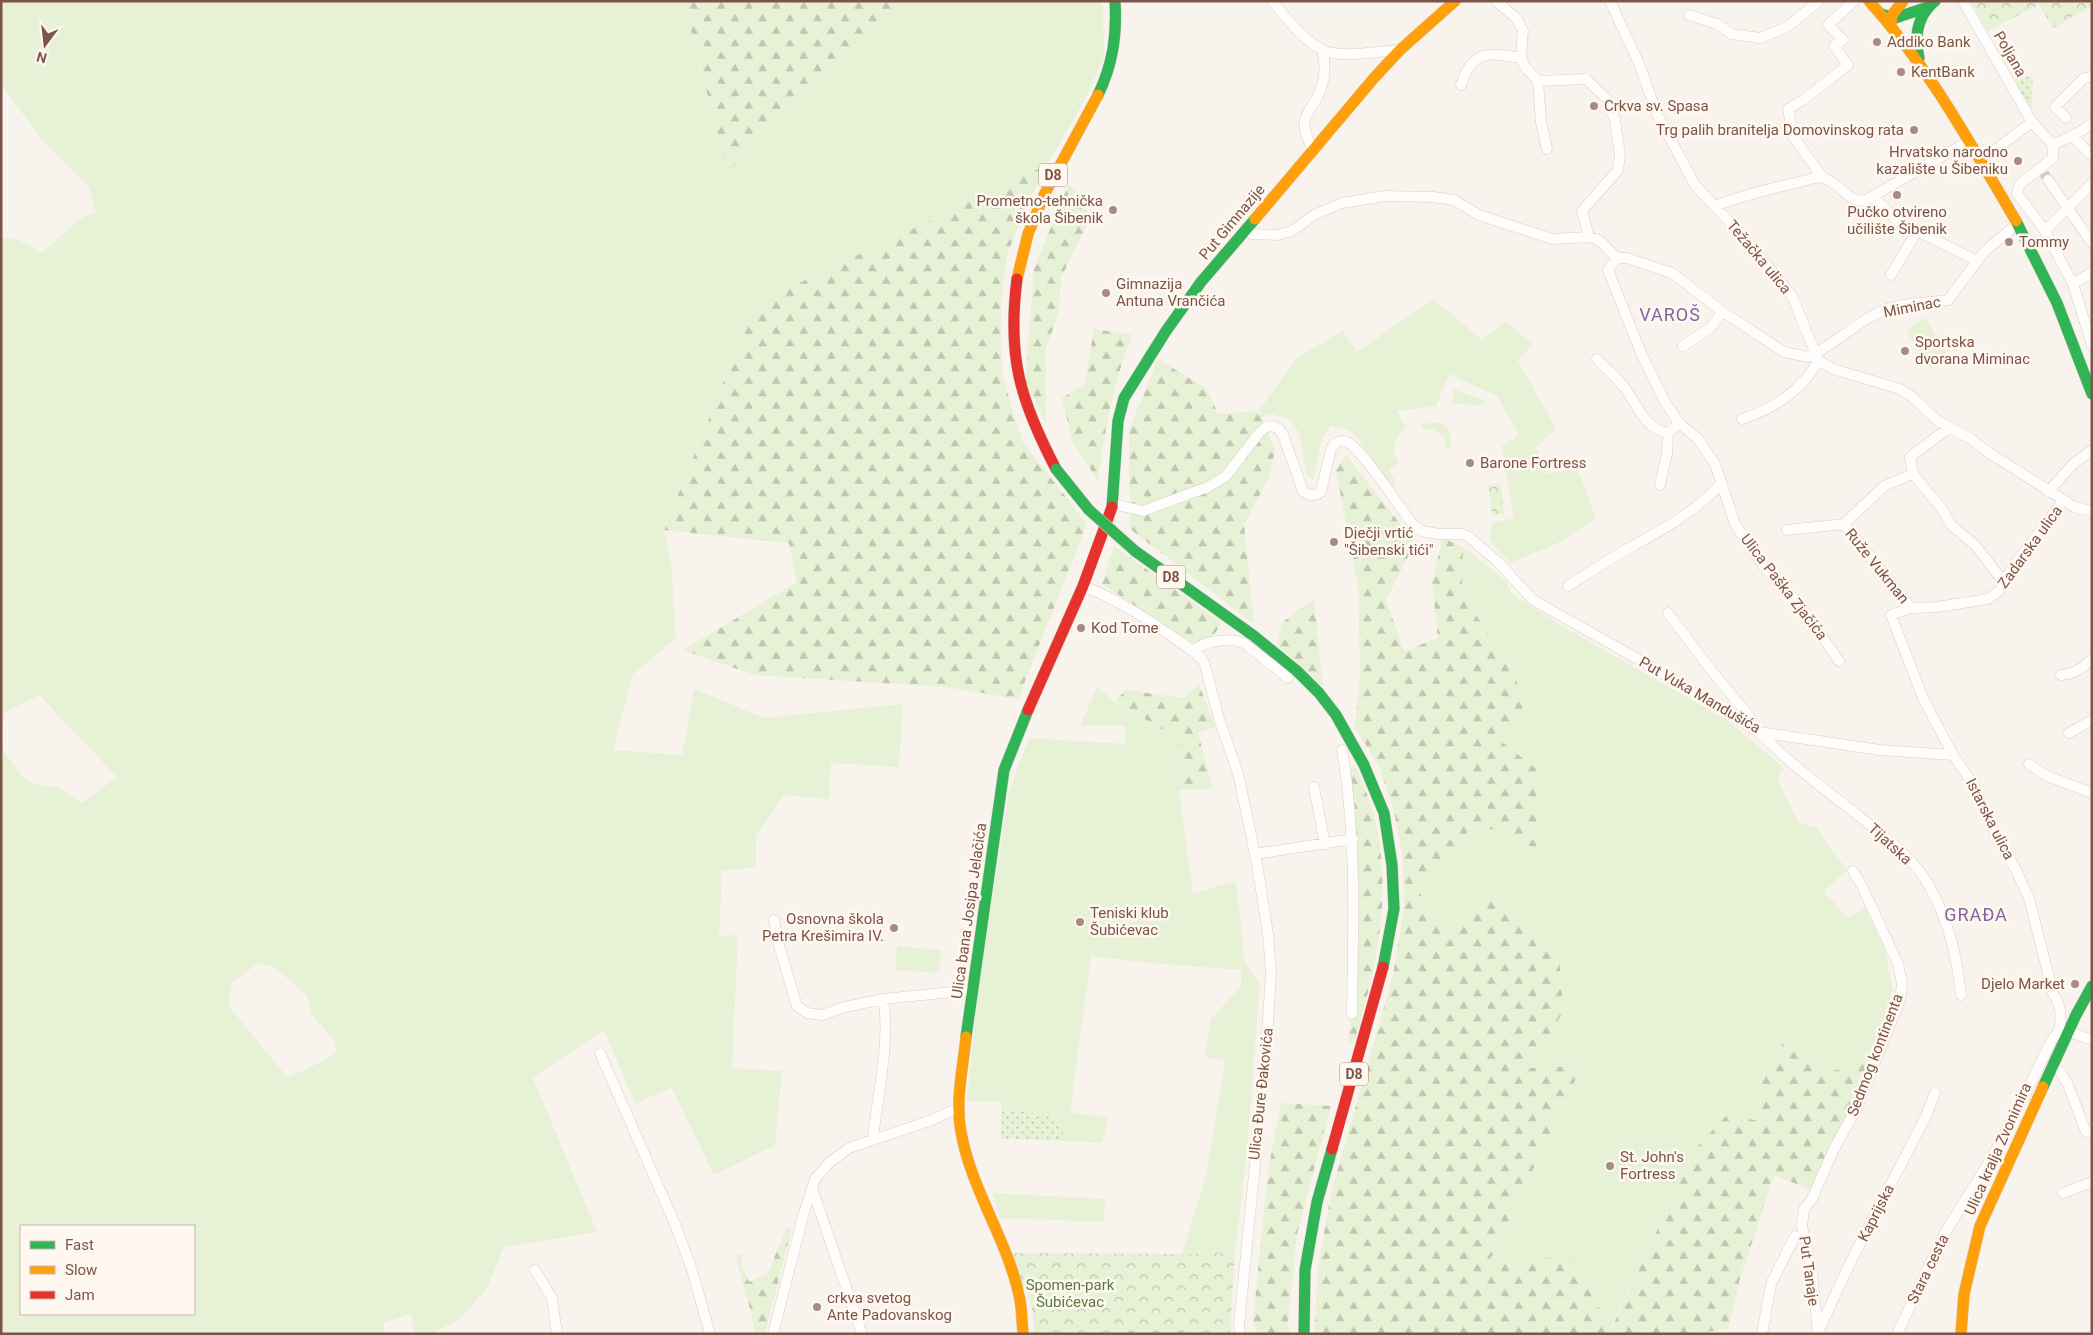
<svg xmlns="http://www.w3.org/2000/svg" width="2093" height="1335" viewBox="0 0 2093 1335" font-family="Roboto,sans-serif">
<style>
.grass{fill:#e7f1d6;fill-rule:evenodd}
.forest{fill:url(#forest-firs)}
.park{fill:url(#park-crowns)}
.garden{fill:url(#garden-dots)}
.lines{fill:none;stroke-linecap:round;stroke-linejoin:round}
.street-tunnel{stroke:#daccc4;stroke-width:10;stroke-dasharray:10 5;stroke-linecap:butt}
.street-casing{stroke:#d8ceca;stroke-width:11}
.fast-casing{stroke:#dad0ca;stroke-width:12}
.slow-casing{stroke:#dad0ca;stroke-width:12}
.jam-casing{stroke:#dad0ca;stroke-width:12}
.street{stroke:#fefdfc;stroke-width:10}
.fast{stroke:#30b455;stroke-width:11}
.slow{stroke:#ff9f0a;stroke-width:11}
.jam{stroke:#e5322d;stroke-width:11}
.fast-bridge-casing{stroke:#dbcfca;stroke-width:12;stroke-linecap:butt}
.fast-bridge{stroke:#30b455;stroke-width:11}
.poi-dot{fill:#a88c82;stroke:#fff8f0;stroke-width:2}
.labels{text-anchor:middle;stroke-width:5;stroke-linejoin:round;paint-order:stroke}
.shield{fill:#fff8f0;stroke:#a3867a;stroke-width:1}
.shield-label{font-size:14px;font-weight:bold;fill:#7c5548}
.poi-label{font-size:15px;fill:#7c5548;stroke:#fff8f0;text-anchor:start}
.street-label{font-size:15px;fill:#7c5548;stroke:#fff8f0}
.park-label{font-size:15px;fill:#567d3c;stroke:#fff8f0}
.quarter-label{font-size:18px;letter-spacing:1px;fill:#85649f;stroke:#fff8f0}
</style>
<defs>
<pattern id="forest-firs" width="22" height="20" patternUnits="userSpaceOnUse" patternTransform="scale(1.25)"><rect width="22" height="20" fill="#e7f1d6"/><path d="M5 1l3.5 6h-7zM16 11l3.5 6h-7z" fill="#c0c6b0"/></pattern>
<pattern id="park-crowns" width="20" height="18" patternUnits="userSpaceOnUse" patternTransform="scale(1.25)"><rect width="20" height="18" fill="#e7f1d6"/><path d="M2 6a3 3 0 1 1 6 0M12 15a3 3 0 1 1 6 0" fill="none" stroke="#c0c6b0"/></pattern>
<pattern id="garden-dots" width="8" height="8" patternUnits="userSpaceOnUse" patternTransform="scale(1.25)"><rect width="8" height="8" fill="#e7f1d6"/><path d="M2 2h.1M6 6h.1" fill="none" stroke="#c0c6b0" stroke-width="1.8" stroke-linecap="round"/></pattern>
</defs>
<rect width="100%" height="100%" fill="#f9f3ed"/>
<!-- grass -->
<path class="grass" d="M1 1H683L728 172 907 1H1100L1103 8 1104 57 1087 96 1047 165 755 304 664 530 671 560 676 638 633 674 613 750 682 755 694 689 764 718 903 704 899 767 831 763 829 799 784 795 756 836V867L722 871 719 936 738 935 732 1068 782 1071 775 1145 714 1175 672 1088 635 1103 604 1030 533 1078 597 1232 504 1247 487 1288 459 1320 431 1334H414L411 1314 383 1323 385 1334H1V747L21 775 32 784 60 788 82 803 117 777 39 695 4 713 1 735V238L19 240 42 253 79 219 96 212 89 187 39 136 1 84ZM259 963 276 968 307 996 311 1014 333 1039 337 1053 301 1072 287 1077 228 1005 232 982ZM21 1226H194V1314H21Z
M1433 299 1482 340 1506 321 1532 344 1518 361 1556 428 1536 447 1546 474 1577 467 1596 519 1556 544 1510 563 1489 539 1492 523 1514 518 1502 446 1519 435 1497 396 1449 374 1436 406 1397 411 1406 427 1397 438 1393 451 1399 463 1389 470 1396 483 1391 488C1384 478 1377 469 1371 459 1358 439 1358 429 1331 426L1322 439 1313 480 1307 476 1299 433 1291 420 1272 414 1261 417 1259 411 1296 358 1343 331 1357 352Z
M1925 318 1948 356 1928 368 1906 330Z
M1454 389 1486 401V402L1482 405 1451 404Z
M1440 422 1449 429 1452 450 1446 447 1444 437 1433 429 1424 430 1421 424Z
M1463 547 1506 581 1512 594 1565 628 1727 720 1784 768 1777 778 1799 823 1816 827 1847 870 1824 891 1847 918 1865 908 1885 950 1893 990 1871 1058 1825 1074 1785 1040 1762 1079 1759 1121 1695 1149 1610 1329 1489 1262 1582 1066 1530 1068 1562 1012 1447 942 1419 891 1440 870 1475 822 1543 852 1499 740 1514 670 1462 595Z
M1097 687 1115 702 1178 739 1179 790 1193 894 1236 881 1245 963 1260 984 1246 1159 1235 1252 1182 1254 1206 1175 1225 1061 1205 1057 1211 1019 1241 986V970L1149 963 1091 956 1070 1112 1108 1118 1102 1143 1067 1141 1055 1116 1002 1109 1001 1102 967 1101 978 993 1009 791 1029 738 1126 744 1125 726H1080Z
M897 946 941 950 939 973 895 970Z
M993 1193 1105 1199 1104 1222 1000 1218Z"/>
<!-- forest -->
<path class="forest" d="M683 1H907L728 172Z
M1047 165 1024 211 1007 255 1001 306 1002 374 1022 441 1087 524 1018 699 946 687 754 675 683 650 797 582 789 543 664 530 755 304Z
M1069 183 1091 217 1061 278 1059 313 1046 348V424L1025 381 1034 269Z
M1094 329 1132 335C1114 380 1104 433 1098 481L1072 441 1062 398 1085 384Z
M1158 359 1207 389 1218 414 1259 411 1275 451 1268 479 1244 525 1254 624 1130 529 1129 430Z
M1346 455 1415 543 1386 600 1404 651 1438 638 1432 581 1443 538 1463 547 1462 595 1514 670 1525 717 1499 740 1538 770 1543 852 1475 822 1440 870 1419 891 1447 942 1488 899 1559 953 1563 1012 1530 1068 1582 1066 1489 1262 1570 1257 1611 1329 1695 1149 1727 1115 1759 1121 1762 1079 1785 1040 1825 1074 1871 1058 1854 1102 1811 1190 1774 1175 1739 1282 1728 1329 1690 1334H1314L1318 1268 1331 1193 1393 975 1404 906 1403 859 1394 811 1378 764 1355 728 1360 672 1358 586 1336 471Z
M1114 546 1222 623 1203 650 1102 584Z
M1314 599 1323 687 1277 644 1283 622Z
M1199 684 1215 727 1198 733 1213 789 1179 790 1178 739 1115 701 1126 690 1183 698Z
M1355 766C1363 784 1371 802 1375 820 1393 896 1376 970 1354 1043H1348L1354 993 1349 767Z
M1281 1103 1331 1106 1297 1234 1288 1321 1290 1334H1256L1253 1321 1268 1171Z
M792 1228 765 1334H754C753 1307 740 1282 736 1255L743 1253 741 1264 749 1282 768 1273 786 1229Z"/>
<!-- park -->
<path class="park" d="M1971 1H2092V6L2053 28 2039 5 1987 31Z
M1501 484 1504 514 1492 515 1488 485Z
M1235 1252 1230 1334H1034L1032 1309 1011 1253 1182 1254Z"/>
<!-- garden -->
<path class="garden" d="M2018 77H2033L2031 111 2014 79Z
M1002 1109 1055 1116 1067 1141 1001 1139Z"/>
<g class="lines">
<!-- street-tunnel -->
<path class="street-tunnel" d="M2044 173 2048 180"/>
<defs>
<path id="street" d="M1272 1C1286 17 1302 40 1323 50 1342 59 1378 51 1400 50
M1496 1 1516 18 1523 31 1521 58 1525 67 1538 81 1541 122 1547 149
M1610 1 1640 66 1657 114 1695 185 1750 244 1792 296 1818 360 1833 369 1900 389 1911 396 1938 421 1971 439 1989 453 2064 500 2017 561 2003 581 2000 590 1988 599 1937 607 1911 608 1891 615 1923 698 1953 755 1973 784 1993 829 2016 870 2029 898 2053 993C2061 1006 2062 1016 2059 1031
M1963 1 2032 122 2053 145 2081 131 2092 123
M1689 15 1717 24 1732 34 1760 38 1787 27 1819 1
M1538 81 1586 79 1607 99 1615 120 1620 155 1618 170 1582 211 1589 237
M1461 85C1473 48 1490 53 1521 58
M2066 118 2055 107 2084 78 2092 77
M2072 136 2092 155
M2053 145V158L2020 184 2017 193 2045 231 2073 284 2092 345
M1313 150C1293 112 1313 116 1322 85 1326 73 1325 61 1322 50
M1986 157 2032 122
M1822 177 1793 136 1788 109 1803 100 1848 65 1834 46 1843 40 1828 25 1854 1
M2048 180 2092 243
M1874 197 1897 221 1977 261
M1714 206C1743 196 1771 188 1800 182 1807 180 1817 176 1823 178 1840 182 1848 204 1866 200L1969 141
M1245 230 1252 234 1277 235 1292 231 1314 215 1342 203 1385 196 1433 197 1454 200 1479 215 1552 239 1589 237 1599 240 1617 258H1627L1672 273 1723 312 1784 352 1808 357C1836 344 1858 320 1887 309 1906 302 1929 303 1948 300L1985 251 2017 224
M2045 231 2092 183
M1617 258 1608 270 1641 353 1665 402 1679 423 1698 439 1715 464 1735 524 1764 567 1803 609 1839 661
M1891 275 1917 231
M2073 284 2092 272
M1683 346 1710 328 1723 312
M1597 359C1604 367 1612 373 1619 381 1636 398 1641 428 1668 433
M1742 419C1771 410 1805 389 1818 360
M1913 474 1942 509 1951 525 1975 545 2003 581
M1660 485 1667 453 1668 433 1679 423
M2048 492 2073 464 2092 450
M2064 500 2074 507 2092 511
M1113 504 1143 511 1208 487 1226 476 1259 433 1266 427 1273 426 1279 429 1283 435 1303 491C1310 496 1314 497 1321 492L1331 449C1334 443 1340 439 1347 442 1363 450 1400 508 1413 525L1422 531 1439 534H1462L1469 537 1498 562 1533 600 1652 667 1759 732 1880 750 1953 755
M1844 524 1911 608
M1787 530 1844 524 1884 486 1913 474 1910 457 1950 427
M1083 586C1123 601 1158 627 1193 651L1202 659 1205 665 1219 719 1238 773 1257 864 1268 934 1271 971 1266 1053 1239 1325 1240 1334
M1568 586C1590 572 1611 558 1633 546 1667 527 1693 513 1721 484
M1668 613 1711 670 1749 716 1748 724
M1193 651C1205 640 1229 638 1244 643L1288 678
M2061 675C2073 675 2084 667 2092 659
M1759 732C1789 763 1825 790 1859 816 1882 835 1909 854 1925 879 1947 914 1957 954 1961 995
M2069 733 2092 720
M1342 750C1357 837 1353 926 1352 1014
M2029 764 2047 776 2092 793
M1314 787 1325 844
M1255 854 1353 839
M774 920 780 949 797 1006 807 1013 822 1015 845 1007 883 999 972 990
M2075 1034 2092 1040
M600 1053 675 1224 692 1270 710 1334
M2060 1071 2068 1085 2086 1132 2092 1133
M873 1139C877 1098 891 1038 883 999
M812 1188 862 1334
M2063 1193 2092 1182
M535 1270 552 1298 557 1334
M1818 1332 1851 1261 1926 1116 1935 1093
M773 1334 803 1216 815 1179 830 1162 849 1148 932 1120 958 1108
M1762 1334 1771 1284 1795 1236
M1818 1334 1812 1272 1802 1226 1804 1209 1812 1199 1833 1151 1858 1105 1900 1000 1902 984 1898 964 1862 886 1853 871
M1897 1334 1943 1236 1991 1159 2024 1097 2051 1041 2059 1031 2064 1030"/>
<path id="fast" d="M1881 14 1895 18 1928 7
M1919 58C1914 36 1917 16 1935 1
M1098 95C1113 64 1117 35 1115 1
M2016 221 2057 303 2092 394
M1112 507 1118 421 1124 398 1166 331 1201 282 1255 219
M1135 551 1254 636 1297 671 1319 693 1336 715 1364 765 1384 813 1392 865 1394 909 1383 967
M966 1037 1004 770 1028 710
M2043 1087 2076 1015 2092 986
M1304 1334 1305 1270 1317 1202 1332 1149"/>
<path id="slow" d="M1869 1C1929 67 1971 145 2016 221
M1891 25 1892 15 1903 1
M1255 219 1374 78 1400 50 1455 1
M1017 279 1028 234 1044 195 1098 95
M966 1037C963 1068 955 1101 961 1132 971 1190 1009 1242 1020 1300 1022 1311 1022 1323 1023 1334
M1961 1334 1964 1294 1980 1226 2043 1087"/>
<path id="jam" d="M1017 279C1007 357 1020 400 1056 469
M1028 710 1083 586 1112 507
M1332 1149 1383 967"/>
</defs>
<!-- street casing -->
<use href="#street" class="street-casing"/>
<!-- fast casing -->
<use href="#fast" class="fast-casing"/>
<!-- slow casing -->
<use href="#slow" class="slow-casing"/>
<!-- jam casing -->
<use href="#jam" class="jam-casing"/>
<!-- street -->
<use href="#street" class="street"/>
<!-- fast -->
<use href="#fast" class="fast"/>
<!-- slow -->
<use href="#slow" class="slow"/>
<!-- jam -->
<use href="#jam" class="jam"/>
<defs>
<path id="fast-bridge" d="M1056 469 1089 510 1135 551"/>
</defs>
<!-- fast-bridge casing -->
<use href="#fast-bridge" class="fast-bridge-casing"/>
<!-- fast-bridge -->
<use href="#fast-bridge" class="fast-bridge"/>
</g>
<!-- markers -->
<g class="poi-dot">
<circle cx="1877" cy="42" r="5"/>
<circle cx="1901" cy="72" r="5"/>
<circle cx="1594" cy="106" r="5"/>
<circle cx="1914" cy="130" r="5"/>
<circle cx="2018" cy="161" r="5"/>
<circle cx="1897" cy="195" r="5"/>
<circle cx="1113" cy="210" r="5"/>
<circle cx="2009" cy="242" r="5"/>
<circle cx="1106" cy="293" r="5"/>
<circle cx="1905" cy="351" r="5"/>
<circle cx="1470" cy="463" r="5"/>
<circle cx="1334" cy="542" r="5"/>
<circle cx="1081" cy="628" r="5"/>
<circle cx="1080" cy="922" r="5"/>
<circle cx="894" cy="928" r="5"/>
<circle cx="2075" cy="984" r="5"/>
<circle cx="1610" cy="1166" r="5"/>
<circle cx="817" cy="1307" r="5"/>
</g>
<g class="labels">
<!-- shield labels -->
<g class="shield">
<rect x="1039" y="163.5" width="28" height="23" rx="4"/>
<rect x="1157" y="565.5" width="28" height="23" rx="4"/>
<rect x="1340" y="1062.5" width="28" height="23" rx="4"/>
</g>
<g class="shield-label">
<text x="1053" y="180">D8</text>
<text x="1171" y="582">D8</text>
<text x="1354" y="1079">D8</text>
</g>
<!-- poi labels -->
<g class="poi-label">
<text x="1887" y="47">Addiko Bank</text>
<text x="1911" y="77">KentBank</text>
<text x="1604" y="111">Crkva sv. Spasa</text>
<text x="1904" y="135" text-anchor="end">Trg palih branitelja Domovinskog rata</text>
<text x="2008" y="157" text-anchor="end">Hrvatsko narodno<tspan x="2008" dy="17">kazalište u Šibeniku</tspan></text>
<text x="1103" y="206" text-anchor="end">Prometno-tehnička<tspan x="1103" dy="17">škola Šibenik</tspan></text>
<text x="1897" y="217" text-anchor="middle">Pučko otvireno<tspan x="1897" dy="17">učilište Šibenik</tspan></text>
<text x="2019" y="247">Tommy</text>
<text x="1116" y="289">Gimnazija<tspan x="1116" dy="17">Antuna Vrančića</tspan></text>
<text x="1915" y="347">Sportska<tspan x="1915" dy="17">dvorana Miminac</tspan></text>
<text x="1480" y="468">Barone Fortress</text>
<text x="1344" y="538">Dječji vrtić<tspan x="1344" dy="17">"Šibenski tići"</tspan></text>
<text x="1091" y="633">Kod Tome</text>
<text x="1090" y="918">Teniski klub<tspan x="1090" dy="17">Šubićevac</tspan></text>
<text x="884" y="924" text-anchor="end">Osnovna škola<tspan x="884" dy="17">Petra Krešimira IV.</tspan></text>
<text x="2065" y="989" text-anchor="end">Djelo Market</text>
<text x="1620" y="1162">St. John's<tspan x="1620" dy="17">Fortress</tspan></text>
<text x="827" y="1303">crkva svetog<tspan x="827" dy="17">Ante Padovanskog</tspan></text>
</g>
<!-- street labels -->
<g class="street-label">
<text transform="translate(2010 54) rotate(60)" y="5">Poljana</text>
<text transform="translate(1232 222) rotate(-50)" y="5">Put Gimnazije</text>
<text transform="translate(1759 257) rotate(50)" y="5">Težačka ulica</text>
<text transform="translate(1912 307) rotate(-11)" y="5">Miminac</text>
<text transform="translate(2030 547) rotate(-54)" y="5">Zadarska ulica</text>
<text transform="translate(1877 566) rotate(51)" y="5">Ruže Vukman</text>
<text transform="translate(1784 587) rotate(52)" y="5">Ulica Paška Zjačića</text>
<text transform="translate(1700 695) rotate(30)" y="5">Put Vuka Mandušića</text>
<text transform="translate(1990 819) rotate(63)" y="5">Istarska ulica</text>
<text transform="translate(1890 844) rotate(43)" y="5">Tijatska</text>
<text transform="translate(969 911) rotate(-82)" y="5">Ulica bana Josipa Jelačića</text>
<text transform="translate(1875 1055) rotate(-69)" y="5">Sedmog kontinenta</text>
<text transform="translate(1261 1094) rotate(-84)" y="5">Ulica Đure Đakovića</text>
<text transform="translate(1998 1149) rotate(-66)" y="5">Ulica kralja Zvonimira</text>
<text transform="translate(1876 1213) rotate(-63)" y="5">Kaprijska</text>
<text transform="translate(1928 1269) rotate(-64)" y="5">Stara cesta</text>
<text transform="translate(1809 1271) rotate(82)" y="5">Put Tanaje</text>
</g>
<!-- park labels -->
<g class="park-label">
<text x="1070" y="1290">Spomen-park<tspan x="1070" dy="17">Šubićevac</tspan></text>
</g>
<!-- quarter labels -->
<g class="quarter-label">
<text x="1670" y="321">VAROŠ</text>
<text x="1976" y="921">GRAĐA</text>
</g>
</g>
<!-- border -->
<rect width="2093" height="1335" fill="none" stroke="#7c5548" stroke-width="5"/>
<!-- legend -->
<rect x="20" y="1225" width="175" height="90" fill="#fff8f0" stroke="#cbb7ad"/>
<rect x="30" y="1241" width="25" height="8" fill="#30b455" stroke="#cbb7ad"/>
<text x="65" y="1250" font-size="15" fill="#7c5548">Fast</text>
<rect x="30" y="1266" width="25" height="8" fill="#ff9f0a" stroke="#cbb7ad"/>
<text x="65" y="1275" font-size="15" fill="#7c5548">Slow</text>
<rect x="30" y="1291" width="25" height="8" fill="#e5322d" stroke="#cbb7ad"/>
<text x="65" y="1300" font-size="15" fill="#7c5548">Jam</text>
<!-- north arrow -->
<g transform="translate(45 45) rotate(195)" stroke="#fff8f0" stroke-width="4" paint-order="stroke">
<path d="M0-4L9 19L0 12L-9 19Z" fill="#7c5548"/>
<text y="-8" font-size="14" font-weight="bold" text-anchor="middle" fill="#7c5548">N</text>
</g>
</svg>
